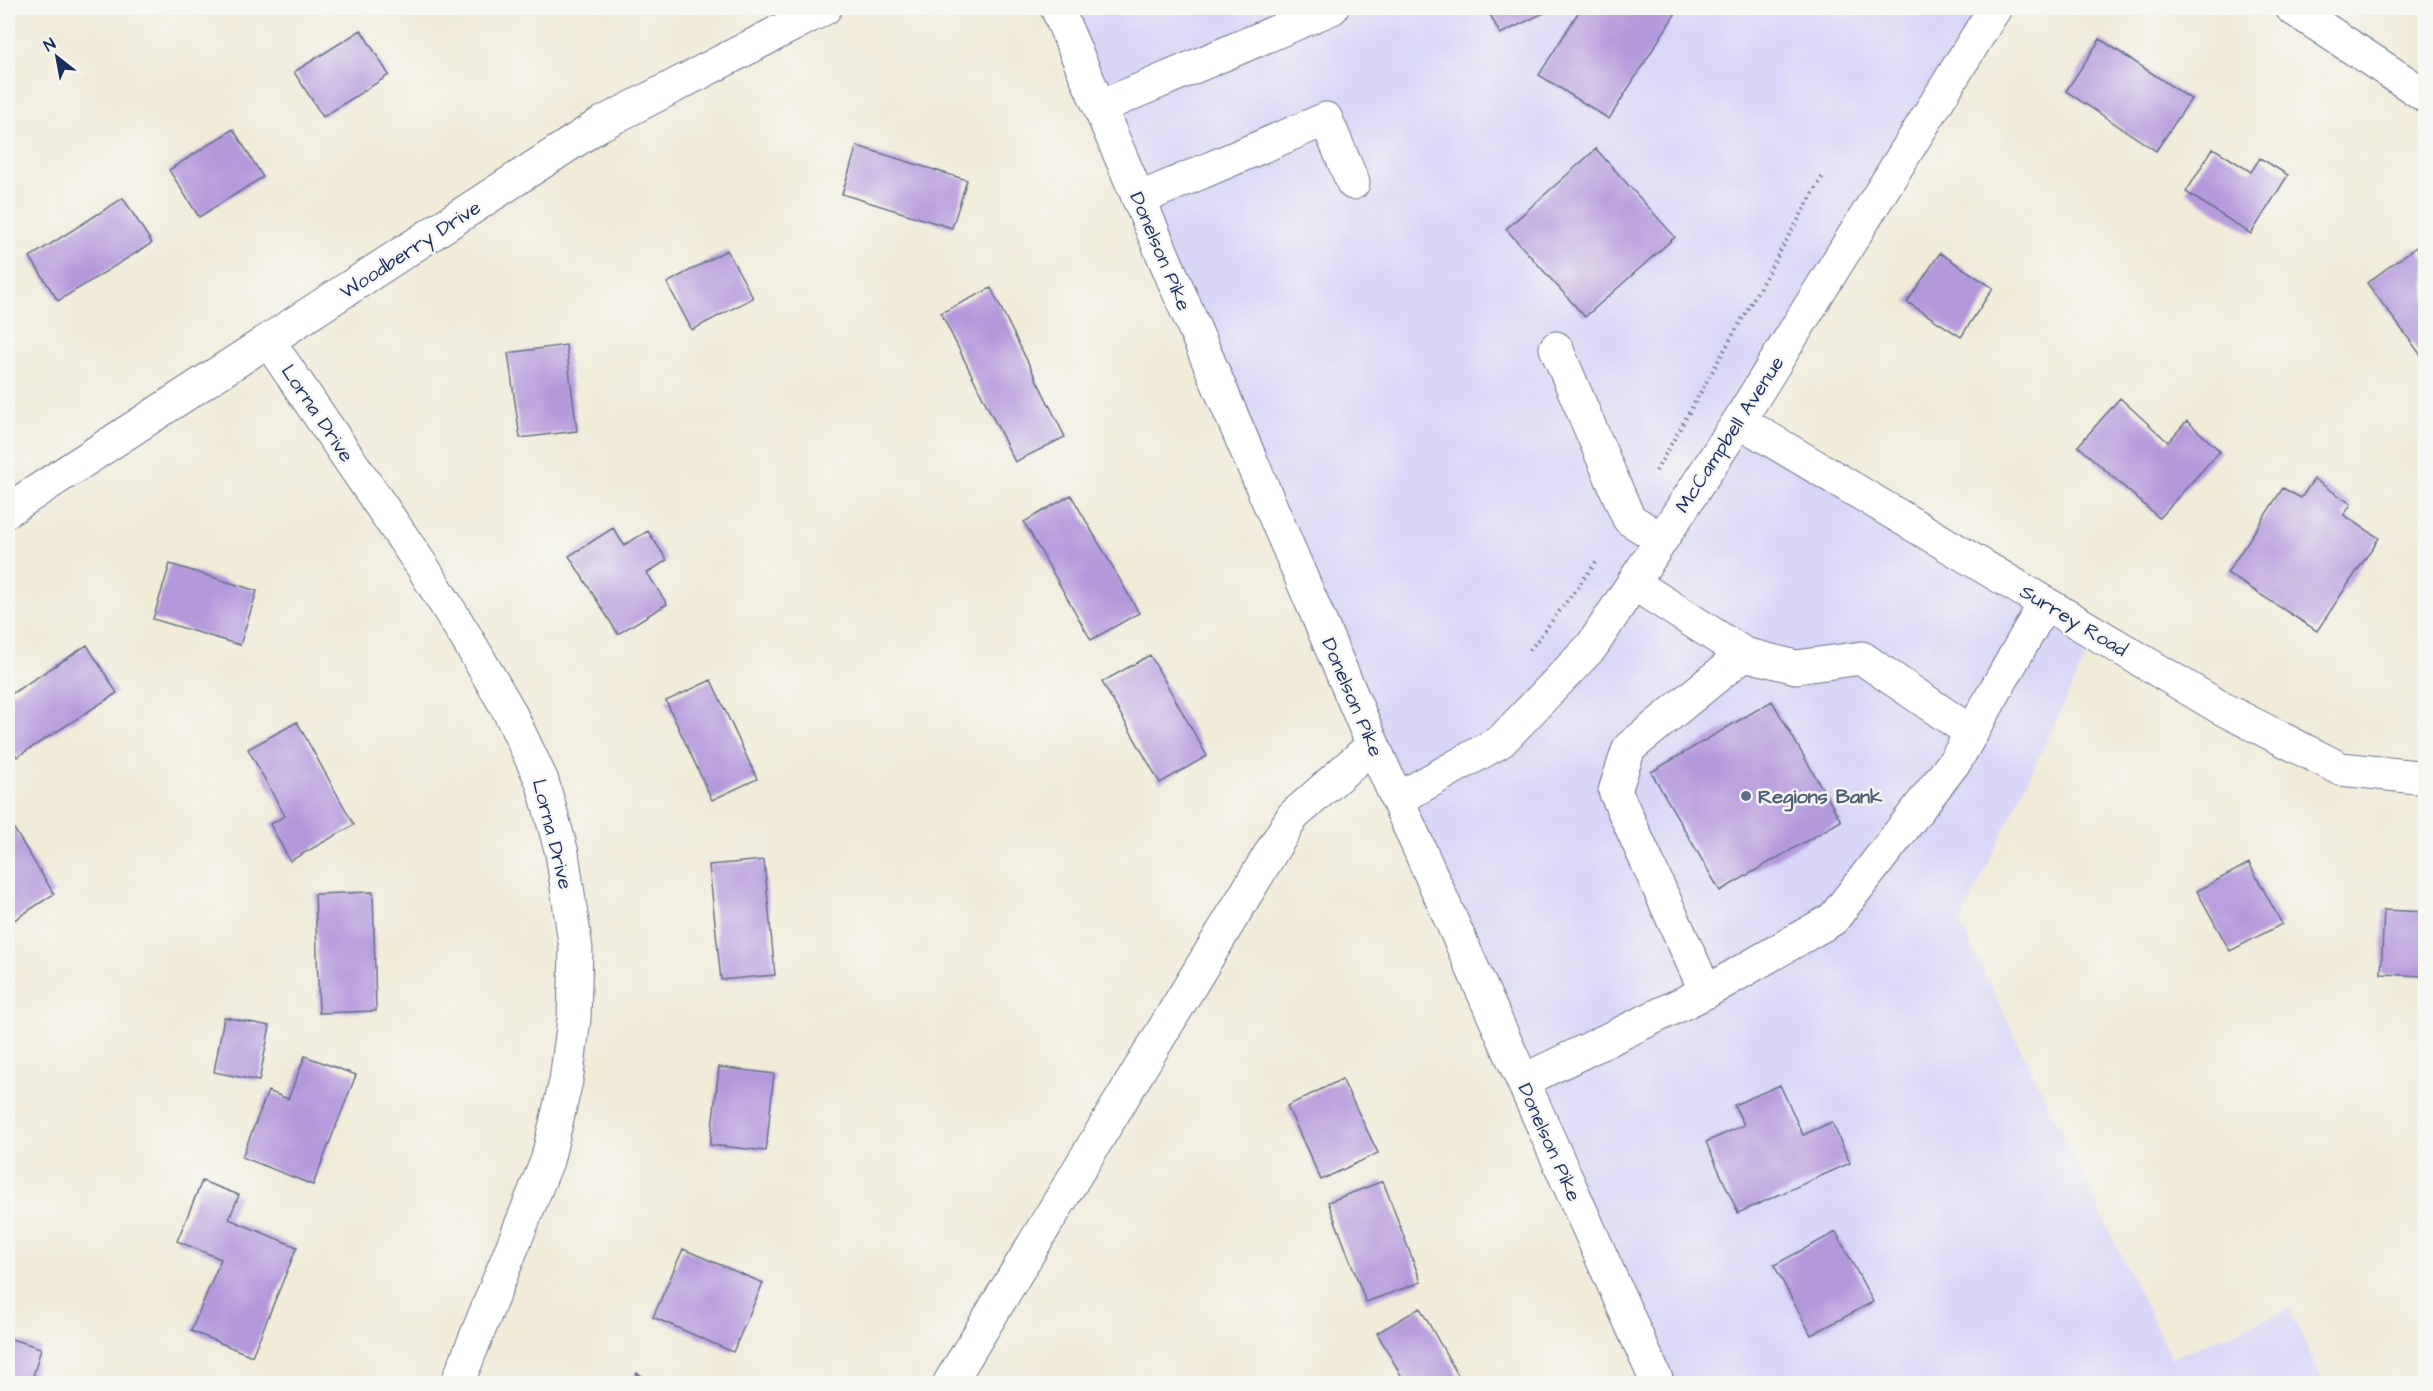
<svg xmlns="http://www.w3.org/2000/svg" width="2433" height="1391" viewBox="0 0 2433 1391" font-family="'Architects Daughter',sans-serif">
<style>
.built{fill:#d9d6f7}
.building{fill:#b498dc}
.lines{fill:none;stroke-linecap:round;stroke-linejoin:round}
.minor-casing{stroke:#667189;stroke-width:35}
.major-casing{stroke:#667189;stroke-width:35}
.path{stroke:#667189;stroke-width:4;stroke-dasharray:1.5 4.5;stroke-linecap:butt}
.minor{stroke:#fff;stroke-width:33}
.major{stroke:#fff;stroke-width:33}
.service-dot{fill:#5c6f8a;stroke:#f6f6f2;stroke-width:2}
.labels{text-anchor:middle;stroke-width:5;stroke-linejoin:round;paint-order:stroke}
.street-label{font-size:20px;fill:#1b2f5e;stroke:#f6f6f2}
.service-label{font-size:20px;font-weight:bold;fill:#4e5e75;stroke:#f6f6f2;text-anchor:start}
</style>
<rect width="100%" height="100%" fill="#f6f6f2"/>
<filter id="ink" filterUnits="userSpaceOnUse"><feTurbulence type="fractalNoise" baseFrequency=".0167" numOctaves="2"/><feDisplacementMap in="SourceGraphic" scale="12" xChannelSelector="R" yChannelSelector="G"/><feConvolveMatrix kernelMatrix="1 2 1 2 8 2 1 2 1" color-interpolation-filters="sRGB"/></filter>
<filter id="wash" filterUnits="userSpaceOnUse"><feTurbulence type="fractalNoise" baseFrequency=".008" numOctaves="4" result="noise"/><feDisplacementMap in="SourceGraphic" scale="24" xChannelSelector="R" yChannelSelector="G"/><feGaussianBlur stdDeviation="1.35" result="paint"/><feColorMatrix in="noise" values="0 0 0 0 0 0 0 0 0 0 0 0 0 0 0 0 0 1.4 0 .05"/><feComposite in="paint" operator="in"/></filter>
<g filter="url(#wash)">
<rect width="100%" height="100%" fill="#f1ebd8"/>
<!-- built -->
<path class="built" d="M1057 8H1995L1739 421 2097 634 1960 923 2171 1358 2289 1309 2324 1383H1658Z"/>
<g id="blocks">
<!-- building -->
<path class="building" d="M1487 8H1549L1550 10 1500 34Z
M1581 8H1679L1609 119 1539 75Z
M361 30 389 75 323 117 294 72Z
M2100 39 2191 99 2156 151 2066 91Z
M233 129 263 177 199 217 169 170Z
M857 146 967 180 952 228 842 194Z
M2213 148 2251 172 2260 158 2288 175 2251 234 2186 192Z
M1596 149 1675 237 1585 317 1506 229Z
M123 198 152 243 58 301 30 257Z
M2416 247 2426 260V362L2367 283Z
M727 250 753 298 692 330 667 283Z
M1940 253 1993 288 1961 337 1907 302Z
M991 288 1065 437 1015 462 941 313Z
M566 345 577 431 520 438 508 353Z
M2120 398 2168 442 2187 421 2220 451 2159 518 2078 446Z
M2314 479 2351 504 2344 515 2379 538 2317 631 2227 573 2283 488 2301 498Z
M1071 495 1139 613 1091 640 1024 522Z
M613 528 624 545 648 531 667 560 647 573 667 604 618 634 569 556Z
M170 564 257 591 240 645 153 619Z
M87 645 117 693 17 757 8 742V696Z
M1150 655 1207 756 1160 783 1102 682Z
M711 680 757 779 712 800 666 701Z
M1772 701 1841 821 1720 891 1651 772Z
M297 722 354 825 290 861 270 824 285 816 248 749Z
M8 819 54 894 8 924Z
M764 860 775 975 721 980 709 865Z
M2249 863 2282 924 2230 951 2197 891Z
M373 892 376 1011 319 1013 315 894Z
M2384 910 2426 912V976L2381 974Z
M224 1017 270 1026 259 1081 214 1072Z
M305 1056 356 1075 313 1185 242 1157 268 1091 288 1099Z
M719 1067 774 1074 766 1151 710 1145Z
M1342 1079 1378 1153 1321 1180 1287 1106Z
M1780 1085 1803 1135 1832 1122 1850 1163 1738 1213 1706 1142 1744 1125 1734 1105Z
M202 1181 239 1195 229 1219 297 1247 252 1356 191 1331 221 1259 177 1241Z
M1383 1181 1421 1282 1366 1302 1328 1202Z
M1836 1232 1873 1302 1811 1335 1774 1265Z
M683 1249 763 1283 733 1352 653 1317Z
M1420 1308 1463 1384H1406L1377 1333Z
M8 1338 41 1348 31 1384H8Z
M637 1373 655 1384H631Z"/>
</g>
</g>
<g filter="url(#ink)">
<use href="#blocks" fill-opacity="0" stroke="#667189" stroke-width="1.5"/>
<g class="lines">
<defs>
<path id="minor" d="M2292 8 2426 96
M1100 107 1332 8
M1139 199 1326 119 1353 183
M269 342 422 566 469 642 509 711 542 781 562 853 576 949 574 1019 566 1081 547 1161 457 1384
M1556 348 1629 519 1661 539
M1739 421 2223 709 2341 769 2426 778
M8 510 599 125 825 8
M1633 583 1744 654
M1398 799 1501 741 1592 646 1739 421 1995 8
M1706 992 1615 791 1629 748 1744 654 1796 667 1862 658 1972 733
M1523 1081 1706 992 1833 919 1956 760 2045 603
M949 1384 1293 816 1373 745"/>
<path id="major" d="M1057 8 1373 745 1658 1384"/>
</defs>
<!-- minor casing -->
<use href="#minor" class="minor-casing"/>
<!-- major casing -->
<use href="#major" class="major-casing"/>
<!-- path -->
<path class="path" d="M1656 471 1824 174
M1530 650 1598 560"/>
<!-- minor -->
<use href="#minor" class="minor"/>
<!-- major -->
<use href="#major" class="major"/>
</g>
</g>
<!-- markers -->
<circle class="service-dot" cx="1746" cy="796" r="6"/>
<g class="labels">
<!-- street labels -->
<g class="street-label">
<text transform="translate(410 249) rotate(-33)" y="7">Woodberry Drive</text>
<text transform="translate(1161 251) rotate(67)" y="7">Donelson Pike</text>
<text transform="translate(318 413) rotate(56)" y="7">Lorna Drive</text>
<text transform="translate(1729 434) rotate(-57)" y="7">McCampbell Avenue</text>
<text transform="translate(2074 620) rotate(31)" y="7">Surrey Road</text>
<text transform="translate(1353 697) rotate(67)" y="7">Donelson Pike</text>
<text transform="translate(553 834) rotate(76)" y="7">Lorna Drive</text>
<text transform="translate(1550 1142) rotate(66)" y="7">Donelson Pike</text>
</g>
<!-- service labels -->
<g class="service-label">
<text x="1758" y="803">Regions Bank</text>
</g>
</g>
<!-- margin -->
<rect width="2433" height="1391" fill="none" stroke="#f6f6f2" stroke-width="30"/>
<!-- north arrow -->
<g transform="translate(57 57) rotate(329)" stroke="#f6f6f2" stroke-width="4.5" paint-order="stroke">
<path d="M0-4.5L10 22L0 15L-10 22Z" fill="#1b2f5e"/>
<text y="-9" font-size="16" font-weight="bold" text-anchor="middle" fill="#1b2f5e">N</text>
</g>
</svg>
